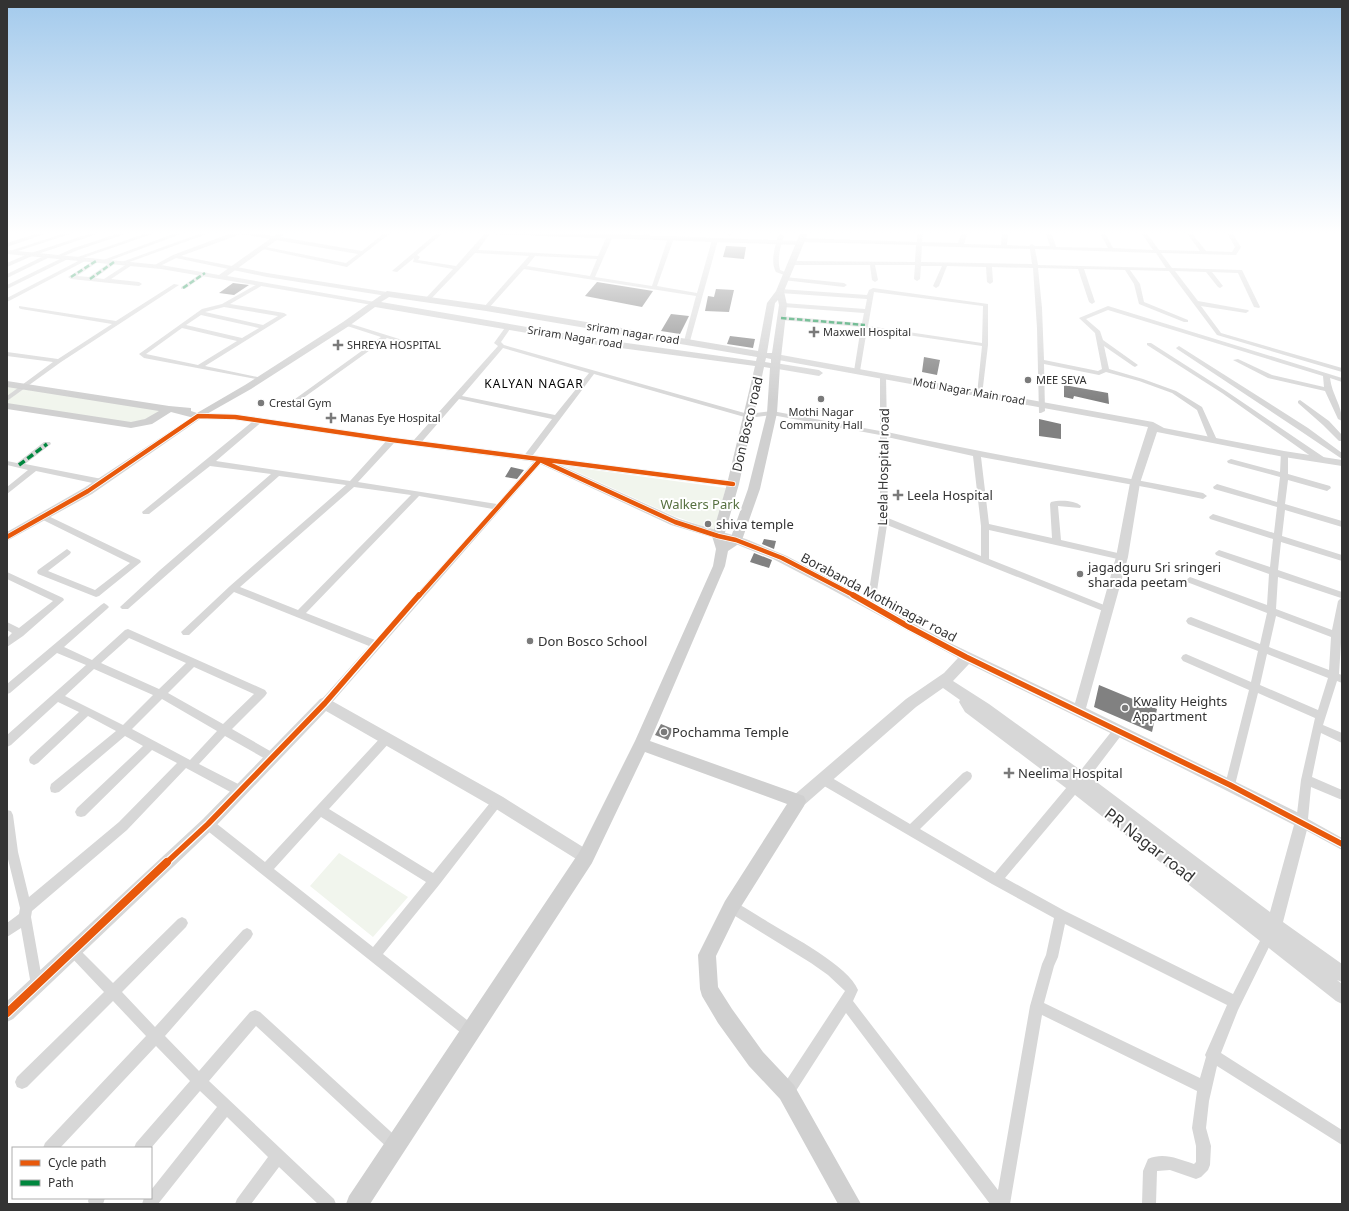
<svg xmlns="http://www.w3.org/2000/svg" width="1349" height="1211" viewBox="0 0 1349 1211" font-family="'Noto Sans',sans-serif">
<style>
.green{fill:#f1f5ed}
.building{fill:#818181}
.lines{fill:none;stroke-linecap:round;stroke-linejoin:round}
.minor{fill:#d7d7d7;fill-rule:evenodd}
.tertiary{fill:#d7d7d7;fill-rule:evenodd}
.secondary{fill:#d0d0d0;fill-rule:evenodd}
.quiet-far1{stroke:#00873e;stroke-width:2.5;stroke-dasharray:5.5 2.5;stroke-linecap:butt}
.quiet{stroke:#00873e;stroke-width:3.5;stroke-dasharray:7 3.5;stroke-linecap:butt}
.cycleway-far2-casing{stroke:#fff;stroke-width:6}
.cycleway-far1-casing{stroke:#fff;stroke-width:8}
.cycleway-casing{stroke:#fff;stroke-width:10}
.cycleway-far2{stroke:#e8590c;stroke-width:4.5}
.cycleway-far1{stroke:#e8590c;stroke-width:5.5}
.cycleway{stroke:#e8590c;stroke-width:8}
.poi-dot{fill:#7a7a7a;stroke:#fff;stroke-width:1.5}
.labels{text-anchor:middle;stroke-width:4;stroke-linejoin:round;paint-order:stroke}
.far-poi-label{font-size:11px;fill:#333;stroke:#fff;text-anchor:start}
.far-street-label{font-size:11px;fill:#333;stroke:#fff}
.far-neighbourhood-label{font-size:12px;letter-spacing:1px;fill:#000;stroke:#fff}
.street-label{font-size:13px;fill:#333;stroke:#fff}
.poi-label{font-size:13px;fill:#333;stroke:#fff;text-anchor:start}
.park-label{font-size:13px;fill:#56703f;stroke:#fff}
.near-street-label{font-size:16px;fill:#333;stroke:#fff}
</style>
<rect width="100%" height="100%" fill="#fff"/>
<!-- green -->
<path class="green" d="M7 384 169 409 131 425 7 406Z
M564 466 726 488 714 530 674 516Z
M339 853 408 897 373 937 310 886Z"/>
<!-- building -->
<path class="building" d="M726 246 746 247 744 259 723 257Z
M597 282 653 291 642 307 585 296Z
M233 283 249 285 234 295 219 293Z
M716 289 734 290 729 312 705 311 708 296 714 297Z
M671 314 689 316 680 334 661 331Z
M730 336 755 339 753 348 727 344Z
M924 357 940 360 937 375 922 372Z
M1064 385 1108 393 1109 404 1074 396 1073 399 1064 397Z
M1039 419 1061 424V439L1039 436Z
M511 467 524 470 517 479 505 477Z
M764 539 776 541 774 549 762 544Z
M754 553 772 560 769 568 750 562Z
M1099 685 1157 709 1152 732 1094 707Z
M661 724 673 729 668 740 655 735Z"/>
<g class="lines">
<!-- minor -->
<path class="minor" d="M45 231H53L7 247V243Z
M71 231H79L12 253 7 252Z
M98 231H106L32 256 7 267V263L28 254Z
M126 231H134L78 250 59 258 54 257 74 248Z
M153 231H161L77 260 72 259Z
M181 231H189L103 263 98 262Z
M207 231H215L124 264 119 263Z
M237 231H245L362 251 387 231H393L347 267 258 248 261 246 346 263 358 254 241 234 181 256 267 273 387 292 390 294 387 296 267 277 176 258 158 267 153 266 173 255Z
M439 231H445L417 255 420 257 418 260 456 266 487 231H492L478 250 598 256 607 236 612 235 613 236 595 277 652 286 668 238 671 236 674 238 657 286 697 293 712 240 715 238 718 240 690 341 687 343 684 341 696 296 524 269 488 309H484V307L529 256 475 253 429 301H425V299L453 269 413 262 414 258 397 272 392 271ZM535 256 597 259 590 276 527 266Z
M645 231H651L649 238 644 237Z
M729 231H734L730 236 727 234Z
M917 231H923L922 242 958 243 962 231H968L964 244 1001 245 1002 231H1008L1007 245 1029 246 1032 244 1035 246H1050L1045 231H1051L1056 247 1108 248 1099 231H1104L1113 248 1153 250 1140 231H1145L1159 250 1200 251 1185 231H1190L1206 251 1232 252 1235 247 1226 231H1231L1241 247 1236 255 1161 253 1172 268 1242 270 1260 307 1259 308 1254 307 1238 273 1212 272 1223 286 1220 288 1218 287 1206 272 1175 271 1198 301 1248 310 1249 311 1246 313 1201 306 1221 333 1342 368V372L1217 335 1169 271 1130 270 1140 284 1144 302 1188 320V322H1184L1139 304 1134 284 1125 270 1084 269 1095 302 1092 304 1089 302 1078 269 1038 268 1042 308 1044 360 1098 371 1102 369 1095 333 1079 318 1108 306 1342 378V382L1330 378C1332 395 1342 405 1342 421L1338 419 1325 391 1268 378 1233 360 1238 359 1272 375 1324 387 1323 376 1108 310 1086 319 1100 331 1103 340 1138 365 1135 367 1133 366 1104 346 1109 369 1143 379 1176 391 1202 407 1217 440 1216 442H1210L1209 440 1197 410 1172 393 1139 381 1106 372 1099 375 1044 364 1045 411 1041 413H1039L1037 328 1033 268 992 267 993 282 990 284 987 282 986 267 947 266 939 286 936 288 933 286 942 266H921L920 279 917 281 914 279 915 265H875L878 280 875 282 872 280 870 265H792L789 263 792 261 915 262 916 245 801 242 798 240 801 238 917 242ZM922 246 1030 249 1032 264 921 262ZM1035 249 1156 253 1166 268 1038 265Z
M781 234 784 236C780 247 777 259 780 270L790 274 787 276 776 272C770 261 775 247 778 236Z
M48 254 51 256 50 257 7 278V274Z
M66 256 69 258 68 259 7 289V285Z
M82 259 87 260 7 302V298Z
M96 259 98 260V262L77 276 89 277 112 261H116V263L95 278 104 279 130 262 132 263V265L111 279 139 282 142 284 139 286 71 279 68 277Z
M203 272 208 273 185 289H181V287Z
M785 277 844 283 847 285 844 287 783 280 782 279Z
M261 282 264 284 263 285 230 304 284 313 287 315 205 366 262 378V380L144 358 139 354 202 309 222 304ZM224 307 278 316 263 325 205 312ZM201 315 259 328 242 338 186 325ZM182 328 237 341 198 365 146 354Z
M174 284 179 285 61 362 7 401V396L53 362 7 356V352L58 359 112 324 21 309 19 308V306L116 321Z
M873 288 988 304V345L982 395H978L977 394 982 346 867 329 860 371 857 373 854 371 861 327 781 320 778 318 781 316 862 323 864 313 783 307 780 305 783 303 865 309 867 299 780 293 777 291 780 289 867 295 869 290ZM874 292 983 306 982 343 868 326Z
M344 323H348L412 343 409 345 387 338 299 401H295V399L381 337 344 325Z
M507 325 512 326 501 342 504 345 748 414 772 411 880 431V376L883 374 886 376 887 432C992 455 1098 472 1203 493L1207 496 1203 499 1150 488 981 457 989 524 1052 538 1050 504 1051 502C1059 500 1075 500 1081 506L1080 508 1058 506 1061 540 1122 554 1126 557 1122 560 989 530V559L1109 607 1111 609 1109 611H1103L887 525 875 604 874 606H868L867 604 880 520V435L772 415 748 418 594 374 530 459H524L523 457 552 419 459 399 419 445H413V441L498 346 494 343ZM503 348 589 373 555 415 462 396ZM887 437 973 456 981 526V556L888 518Z
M1147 343H1151L1226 391 1325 458V462H1319L1222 393 1147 345Z
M1179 346 1308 428 1342 453V459L1302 432 1177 349 1176 348Z
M1300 400 1329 421 1342 435V441H1339L1323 425 1298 403V401Z
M257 418H260L264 420 216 461 350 481 389 438H395V442L358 482 497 504 537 458H543L544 460 329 706 325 707 321 706 320 703 321 700 369 646 234 592 189 635H183L181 632 230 586 346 485 279 476 128 609H122L120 607 159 571 271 474 210 466 149 514H143L142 512ZM354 487 411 495 298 610 240 587ZM419 496 493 509 375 640 306 613Z
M44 442H50L51 444 25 464 102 479 106 482 105 484 102 485 36 471 7 494V487L28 470 7 465V461L17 463Z
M1281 452H1287L1288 454V474L1330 486 1331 488 1327 491 1288 480 1285 504 1342 521V527L1285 510 1282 536 1342 555V561L1281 542 1278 570 1342 592V627L1339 674 1342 675V683L1337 681 1323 725 1342 733V743L1321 733 1312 777 1342 790V800L1311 787 1308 819 1342 838V850L1298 826 1296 822 1301 780 1315 718 1258 693 1234 789 1230 790 1226 789 1225 785 1249 690 1183 661 1181 658 1183 655 1186 654 1251 682 1258 651 1188 624 1186 621 1188 618 1191 617 1260 644 1267 613 1187 582 1186 580 1190 577 1267 605 1269 574 1216 555 1215 553 1219 550 1270 567 1273 539 1210 519 1209 517 1213 514 1274 533 1277 507 1214 489 1213 487 1217 484 1277 502 1280 477 1228 463 1227 461 1231 459 1280 472ZM1278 577 1341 598 1338 601 1332 630 1276 609ZM1276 616 1331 637 1329 670 1269 647ZM1267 654 1328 678 1318 710 1260 685Z
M42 513 140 560 141 562 99 596 96 597 38 574 37 572 38 570 67 549 71 552 70 554 48 571 95 590 130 563 39 518 38 516 39 514Z
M7 572 63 598 64 600 23 636 7 647V638L12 633 7 630V622L19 628 53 601 7 579Z
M104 603 107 605 109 607 107 609 64 647 92 660 125 630 128 629 265 690 267 693 265 696 232 729 277 755 278 758 277 761 273 763 269 761 225 736 199 764 244 787 245 791 244 795 240 796 236 795 186 768 127 830 32 911 31 917 43 985 42 990 37 991 32 990 31 985 21 928 7 937V923L19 914 20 908 7 855V810L11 811 13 815 18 852 29 897 119 822 177 763 152 750 85 816 81 817 77 816 75 812 77 808 143 746 125 736 59 792 55 793 51 792 50 788 51 784 116 731 88 716 38 763 34 765 30 763 29 760 30 757 79 712 58 702 11 745 7 747V735L86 665 57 653 10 693 7 694V684L101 605ZM129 638 186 663 159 689 101 663ZM194 667 254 694 223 724 168 693ZM94 669 153 695 123 725 65 696ZM162 699 217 731 190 760 132 729Z
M1119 725 1123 727 1124 730 1123 733 1085 783 1005 878 1065 911 1233 994 1264 933 1268 931 1272 933 1274 937 1272 941 1238 1010 1221 1053 1342 1130V1145L1217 1066 1209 1101 1206 1128 1211 1146 1210 1165 1208 1170 1201 1177 1196 1179 1170 1170 1157 1171 1156 1204H1142L1143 1171 1148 1159C1164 1152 1178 1159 1194 1164L1196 1162V1146L1192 1128 1197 1091 1042 1015 1010 1204H990L846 1013 792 1097 787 1099 782 1097 780 1092 782 1087 845 991 828 975 811 963 727 911 725 907 727 903 731 901C744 906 756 915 768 922 791 936 849 966 858 990L853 1001 998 1190 1030 1006 1042 964 1046 955 1054 918 992 884 819 783 818 779 819 775 823 774 827 775 910 824 963 773 967 771 971 773 972 776 971 779 920 829 995 873 1077 775 1115 727ZM1065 924 1227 1005 1205 1055 1206 1057 1200 1078 1044 1003 1054 966 1058 957Z
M387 733 391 735 392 738 391 741 329 809 433 873 494 798 498 797 502 798 503 802 439 885 383 954 476 1027 478 1032 476 1037 471 1039 466 1037 204 828 202 824 204 820 208 819 212 820 265 862 383 735ZM321 817 426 882 373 947 274 869Z
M182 917 186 919 188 923 186 927 122 992 155 1027 243 930 247 928 251 930 253 934 251 938 165 1036 199 1071 250 1012 255 1010 260 1012 401 1141 403 1146 401 1151 396 1153 391 1151 256 1026 209 1081 334 1199 336 1204H318L279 1167 251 1204H235L237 1199 268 1157 227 1117 158 1204H142L144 1198H151V1190L217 1107 200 1091 151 1148H134L136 1143 190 1081 156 1046 60 1148H43L45 1143 146 1036 113 1001 27 1087 22 1089 17 1087 15 1082 17 1077 104 992 69 955 67 951 69 947 73 945 77 947 113 983 178 919Z
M89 1198H105L103 1204H89L88 1201Z"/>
<!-- tertiary -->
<path class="tertiary" d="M281 231H289L227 276 375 302 379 304 378 306 161 269 7 254V250L161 265 219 275Z
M458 231H529L800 241 804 243 800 245 461 233Z
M776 354 1153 422 1164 428 1284 451 1342 460V466L1284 457 1157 432 1140 483 1128 557 1086 708 1307 817 1309 822 1283 922 1342 964V982L1337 980 1342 984V1004L1336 1001 1070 791 965 712 959 702 960 700 943 688 916 707 803 806 798 808 793 806 791 801 793 796 906 699 944 673 958 658 825 586 773 559 738 545 671 525 536 462 392 443 235 420 200 419 92 494 7 541V532L84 488 198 413 235 414 392 437 733 481 737 482 738 484 737 486 733 487 560 465 679 519 746 539 787 556 948 642 1075 703 1116 557 1130 483 1148 427 773 359 772 357ZM969 664 1172 763 1294 825 1270 912 1086 774 989 704 953 681Z
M775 363 819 370 823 373 819 376 772 368 771 366Z
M325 697 503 797 591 852 594 857 591 862 586 865 581 862 493 807 326 711 213 829 13 1019 7 1022V1001L203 819 320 699Z"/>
<!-- secondary -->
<path class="secondary" d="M801 231H809L784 291 787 305 780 366 777 413 760 489 742 540 740 543 728 551 725 566 650 741 804 796 806 801 804 806 737 913 716 956 718 987 732 1009 763 1052 794 1085 861 1204H838L780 1099 749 1066 718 1023 702 996 700 989 698 955 725 901 787 804 645 752 592 863 370 1204H346L349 1196 580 851 635 741 713 566 716 549 712 536 727 484 755 366 598 345 375 307 349 326 251 389 198 419 171 412 152 424 131 428 7 409V403L131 422 145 419 159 411 7 387V381L169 406 191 408V411L197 413 245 385 343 322 387 291 486 305 758 351 767 303 776 291ZM389 297 486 311 757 357 756 361 598 339 381 302ZM778 300 779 305 772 353H767L775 303ZM766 358 771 359V363L765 362ZM764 367 770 368 767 413 748 489 731 537 726 541 724 536 739 484Z"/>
<!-- quiet-far1 -->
<path class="quiet-far1" d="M71 277 96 261
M90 279 114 262
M183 288 205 273
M781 318 865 325"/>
<!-- quiet -->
<path class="quiet" d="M19 465 47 444"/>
<defs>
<path id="cycleway-far2" d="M540 460 675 522 718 536 736 540 782 558 855 596
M7 537 88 491 198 416 235 417 392 440 733 484
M419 596 540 460"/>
<path id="cycleway-far1" d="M853 595 909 627 966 657 1230 785 1342 844
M166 863 208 824 325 703 419 595"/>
<path id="cycleway" d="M7 1013 167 862"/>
</defs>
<!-- cycleway-far2 casing -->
<use href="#cycleway-far2" class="cycleway-far2-casing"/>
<!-- cycleway-far1 casing -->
<use href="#cycleway-far1" class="cycleway-far1-casing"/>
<!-- cycleway casing -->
<use href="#cycleway" class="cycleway-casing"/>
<!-- cycleway-far2 -->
<use href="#cycleway-far2" class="cycleway-far2"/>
<!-- cycleway-far1 -->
<use href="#cycleway-far1" class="cycleway-far1"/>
<!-- cycleway -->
<use href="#cycleway" class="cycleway"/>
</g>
<!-- sky -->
<linearGradient id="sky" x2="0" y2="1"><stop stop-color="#a3caec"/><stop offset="0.58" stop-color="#fff"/><stop offset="1" stop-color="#fff" stop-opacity="0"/></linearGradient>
<rect width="1349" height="401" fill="url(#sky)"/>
<!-- markers -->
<g class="poi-dot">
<path d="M812 326h4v4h4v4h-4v4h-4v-4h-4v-4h4z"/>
<path d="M336 339h4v4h4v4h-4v4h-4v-4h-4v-4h4z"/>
<circle cx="1028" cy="380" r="4"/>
<circle cx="821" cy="399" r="4"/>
<circle cx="261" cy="403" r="4"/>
<path d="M329 412h4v4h4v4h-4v4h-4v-4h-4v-4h4z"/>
<path d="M896 489h4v4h4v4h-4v4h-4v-4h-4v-4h4z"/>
<circle cx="708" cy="524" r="4"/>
<circle cx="1080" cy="574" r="4"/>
<circle cx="530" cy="641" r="4"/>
<circle cx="1125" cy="708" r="4"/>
<circle cx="664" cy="732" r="4"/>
<path d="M1007 767h4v4h4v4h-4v4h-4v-4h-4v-4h4z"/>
</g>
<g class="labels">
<!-- far-poi labels -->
<g class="far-poi-label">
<text x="823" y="336">Maxwell Hospital</text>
<text x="347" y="349">SHREYA HOSPITAL</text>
<text x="1036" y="384">MEE SEVA</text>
<text x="269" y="407">Crestal Gym</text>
<text x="821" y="416" text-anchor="middle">Mothi Nagar<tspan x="821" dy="13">Community Hall</tspan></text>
<text x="340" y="422">Manas Eye Hospital</text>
</g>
<!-- far-street labels -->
<g class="far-street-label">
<text transform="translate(633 333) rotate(9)" y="4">sriram nagar road</text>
<text transform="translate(575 337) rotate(9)" y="4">Sriram Nagar road</text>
<text transform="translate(969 391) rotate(10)" y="4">Moti Nagar Main road</text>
</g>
<!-- far-neighbourhood labels -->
<g class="far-neighbourhood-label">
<text x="534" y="388">KALYAN NAGAR</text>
</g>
<!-- street labels -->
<g class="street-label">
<text transform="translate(747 424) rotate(-77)" y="5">Don Bosco road</text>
<text transform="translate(883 467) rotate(-89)" y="5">Leela Hospital road</text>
<text transform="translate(879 597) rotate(28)" y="5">Borabanda Mothinagar road</text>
</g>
<!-- poi labels -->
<g class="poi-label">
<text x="907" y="500">Leela Hospital</text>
<text x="716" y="529">shiva temple</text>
<text x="1088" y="572">jagadguru Sri sringeri<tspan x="1088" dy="15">sharada peetam</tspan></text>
<text x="538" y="646">Don Bosco School</text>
<text x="1133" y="706">Kwality Heights<tspan x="1133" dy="15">Appartment</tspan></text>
<text x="672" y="737">Pochamma Temple</text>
<text x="1018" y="778">Neelima Hospital</text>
</g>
<!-- park labels -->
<g class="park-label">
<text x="700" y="509">Walkers Park</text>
</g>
<!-- near-street labels -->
<g class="near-street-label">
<text transform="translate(1150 845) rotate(38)" y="6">PR Nagar road</text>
</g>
</g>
<!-- border -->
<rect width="1349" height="1211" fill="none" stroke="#333333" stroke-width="16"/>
<!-- legend -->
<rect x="12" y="1147" width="140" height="52" fill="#ffffff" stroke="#adadad"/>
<rect x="20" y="1160" width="20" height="6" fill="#e8590c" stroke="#adadad"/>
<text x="48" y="1167" font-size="12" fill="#333333">Cycle path</text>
<rect x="20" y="1180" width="20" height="6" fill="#00873e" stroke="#adadad"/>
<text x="48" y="1187" font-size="12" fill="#333333">Path</text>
</svg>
